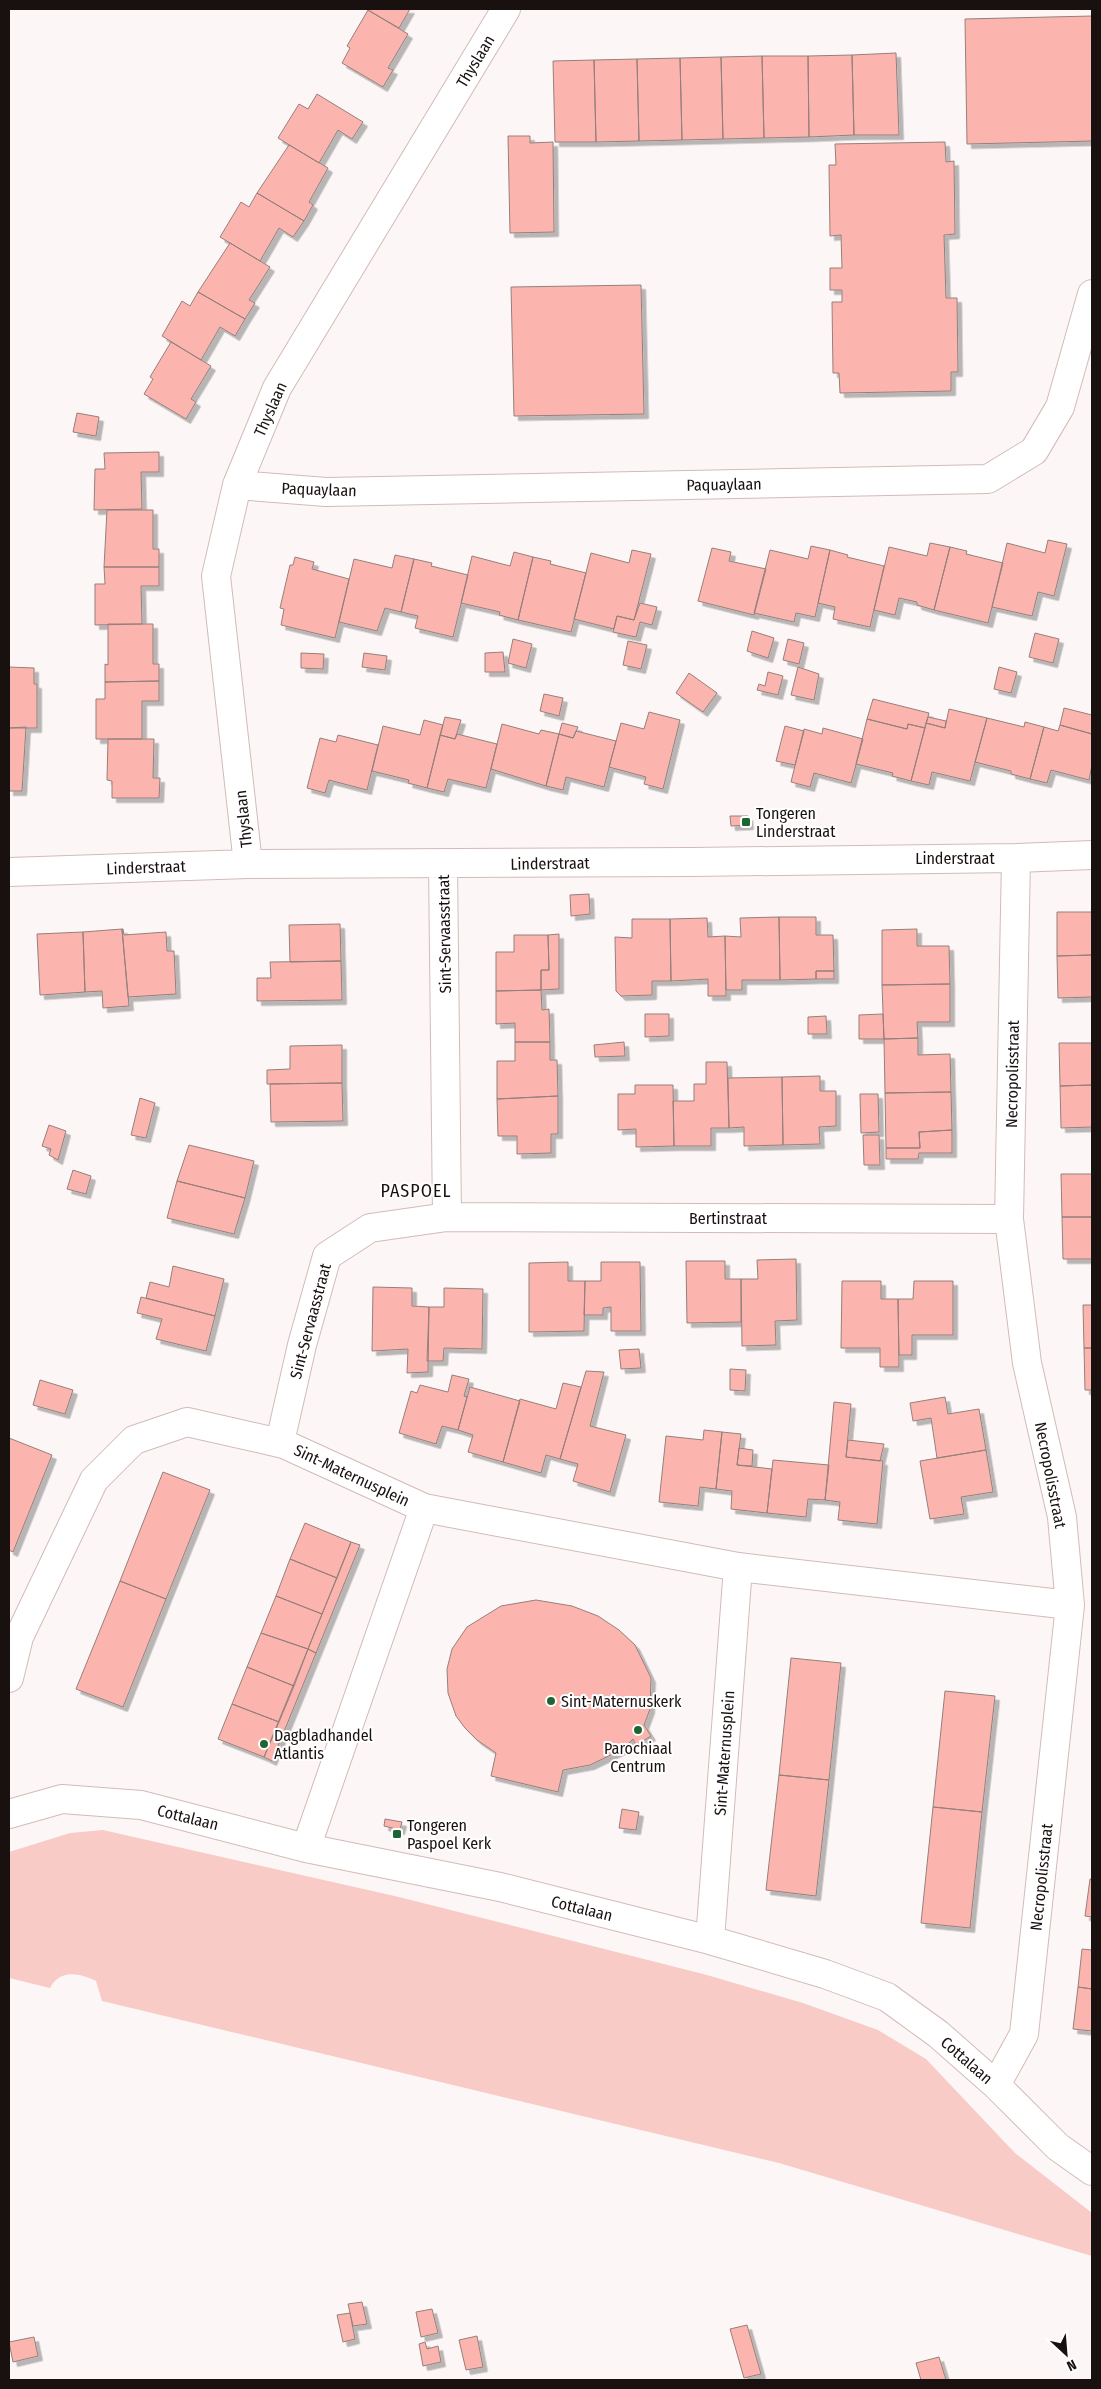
<svg xmlns="http://www.w3.org/2000/svg" width="1101" height="2389" viewBox="0 0 1101 2389" font-family="'Fira Sans Condensed',sans-serif">
<style>
.green{fill:#f8cbc6}
.building{fill:#fcb5ae;stroke:#957f7c;filter:url(#shadow)}
.lines{fill:none;stroke-linecap:round;stroke-linejoin:round}
.minor-casing{stroke:#d2bbb8;stroke-width:30}
.minor{stroke:#fff;stroke-width:28}
.poi-dot{fill:#1d6532;stroke:#fff;stroke-width:2}
.labels{text-anchor:middle;stroke-width:4;stroke-linejoin:round;paint-order:stroke}
.street-label{font-size:16px;fill:#191110;stroke:#fff}
.poi-label{font-size:16px;fill:#191110;stroke:#fff;text-anchor:start}
.neighbourhood-label{font-size:18px;letter-spacing:1px;fill:#191110;stroke:#fff}
</style>
<defs>
<filter id="shadow"><feDropShadow dx="4.5" dy="4.5" stdDeviation="0" flood-color="#0004"/></filter>
</defs>
<rect width="100%" height="100%" fill="#fcf7f6"/>
<!-- green -->
<path class="green" d="M103 1830 399 1897 707 1975 803 2003 878 2030 926 2059 1015 2153 1092 2213V2256L779 2163 102 2001 96 1981C79 1973 60 1969 50 1988L9 1978V1852L70 1833Z"/>
<!-- building -->
<path class="building" d="M366 9H410L399 28Z
M368 10 408 34 388 68 393 70 383 87 342 63 350 48 347 46Z
M1092 16V141L967 144 965 19Z
M896 53 899 135H854L852 55Z
M852 55 854 135 809 137 808 56Z
M762 56 764 138 723 139 721 57Z
M762 56H808L809 137 764 138Z
M721 57 723 139 682 140 680 58Z
M680 58 682 140 639 141 637 59Z
M637 59 639 141 596 142 594 60Z
M594 60 596 142H555L553 61Z
M317 94 363 122 352 139 338 130 319 163 278 138 299 104 308 109Z
M508 136H530V143L553 142 554 232 510 233Z
M945 142 946 162 954 161 955 234 944 235 946 298H957L958 372H951V391L840 393 839 373H833L832 302H842V290H830V268H842L841 235 830 236 829 165H836L835 144Z
M289 145 328 168 309 202 313 205 304 221 257 193Z
M257 193 304 221 293 237 279 228 260 261 220 237 241 202 249 207Z
M230 243 270 267 249 300 255 303 245 319 198 292Z
M641 285 644 414 514 416 511 287Z
M198 292 245 319 235 336 220 327 201 360 162 336 182 301 190 306Z
M171 342 211 366 191 399 196 402 186 419 144 394 153 379 150 377Z
M77 413 99 417 96 436 73 432Z
M159 452V472H141L142 509 94 510 95 469H105L104 453Z
M107 510H153V549H159V567H104Z
M1048 540 1067 544 1054 596 1038 592 1032 616 992 607 1007 543 1045 553Z
M930 543 950 547 934 610 917 605V602L899 598 895 615 874 610 889 547 927 556Z
M811 546 830 550 815 617 796 613 794 622 754 613 770 550 808 559Z
M950 547 967 551 966 554 1003 563 988 623 934 610Z
M712 548 731 552 729 561 766 569 754 615 698 601Z
M632 550 651 554 634 620 617 616 614 629 574 619 591 553 629 563Z
M830 550 848 555 847 557 884 566 870 627 833 619 835 607 818 603Z
M514 552 533 557 518 620 499 615 500 612 461 603 472 556 510 566Z
M395 555 414 559 401 612 385 608 377 631 339 622 354 559 392 568Z
M295 557 314 562 312 569 349 579 335 638 281 625 284 609 280 608 290 565H293Z
M533 557 551 561 550 564 586 573 571 632 518 620Z
M414 559 432 563 431 566 468 575 453 637 415 628 418 616 401 612Z
M104 567H159V586H141L142 624 95 625V584H105Z
M640 603 657 607 652 625 640 622 636 637 613 632 617 616 634 620Z
M108 624H153V664H159V681L105 682V664L108 665Z
M752 631 774 638 768 658 747 651Z
M1035 633 1059 639 1053 663 1029 657Z
M513 639 532 644 526 668 508 663Z
M788 639 804 643 799 664 783 660Z
M628 641 647 645 641 669 623 665Z
M503 652 505 672H485V653Z
M301 653 324 654 323 669 301 668Z
M364 653 387 656 385 670 362 667Z
M9 667 34 668V684H37V728H9Z
M798 667 819 674 814 700 791 695Z
M999 667 1017 672 1011 693 994 689Z
M768 672 783 676 778 695 757 690 759 684 765 686Z
M689 673 717 693 703 712 676 693Z
M159 681V701H142V739H96V699H105V682Z
M544 694 563 698 559 716 540 711Z
M873 699 929 713 925 728 908 724 907 729 867 719Z
M1064 708 1092 715V734L1060 725Z
M949 709 987 718 970 781 932 772 929 785 911 781 926 723 945 728Z
M649 712 680 720 663 789 644 784 646 777 609 767 621 723 644 729Z
M445 717 461 720 455 739 440 735Z
M928 717 946 721 945 728 926 723Z
M987 718 1024 727 1025 722 1044 727 1030 779 1011 774V771L975 762Z
M867 719 907 729 908 724 925 728 911 781 892 776 893 773 856 764Z
M424 720 443 725 427 788 408 783 409 780 372 771 383 726 420 735Z
M562 723 578 727 573 738 559 734Z
M502 724 539 734 541 730 559 734 546 786 491 769Z
M1060 725 1092 734V765L1089 780 1051 770 1047 783 1030 779 1044 727 1058 731Z
M785 726 804 731 795 765 776 761Z
M26 727 22 791H9V728Z
M823 728 863 739 851 783 814 773 810 787 791 782 804 729 822 734Z
M576 731 616 741 604 787 566 777 563 790 546 786 559 734 573 738Z
M457 734 497 744 486 788 448 779 444 792 427 788 440 735 455 739Z
M338 735 378 745 367 790 329 780 325 793 307 788 320 738 336 742Z
M108 739H154L153 778H160L159 798H112V781L107 780Z
M730 816H748L749 825 731 826Z
M589 894 590 914 571 916 570 895Z
M1057 912H1092V955L1057 956Z
M779 917H816V935H833L834 971H816V979L780 980Z
M779 917 780 980H742V990H726L725 936 741 937 740 918Z
M707 918 708 937 725 936 726 996H708V979L671 981 670 919Z
M632 919H670L671 981H652V995L621 996 616 991 615 937 632 938Z
M340 924 341 961 290 962 289 925Z
M122 929H123L124 935 166 932 167 951H174L176 994 128 997Z
M122 929 129 1006 103 1008 102 991 85 992 83 932Z
M917 929V946H949L950 984 882 985V930Z
M83 932 85 992 40 995 37 934Z
M559 934V989L541 990V970H549L548 935Z
M514 935H548L549 970H541V990L496 991V952H514Z
M1092 955V997L1058 998 1057 956Z
M341 961 342 1000 257 1001V978H271L270 962Z
M816 971H834V979H816Z
M950 984V1022H917L918 1038 884 1039 882 985Z
M541 990 542 1010 549 1009 550 1042H515V1023L496 1024V991Z
M645 1014H669V1036L645 1037Z
M883 1014 884 1039H859V1015Z
M826 1016 827 1034H808V1017Z
M918 1038V1055L950 1054 951 1092 885 1093 884 1039Z
M515 1042H550V1060H557L558 1096 497 1099V1061H515Z
M624 1042 625 1056 595 1057 594 1045Z
M1059 1043H1092V1085L1060 1086Z
M342 1045V1083L267 1084V1070L290 1069V1046Z
M706 1062H727L729 1128H711V1146H674L673 1101H694V1084H706Z
M820 1076V1091H836V1126L819 1127 820 1144 783 1145 782 1077Z
M782 1077 783 1145 744 1146V1127L729 1128 728 1078Z
M342 1083 343 1121 271 1122 270 1084Z
M635 1085H673L674 1146 636 1147V1129L618 1130V1094H635Z
M1092 1085V1127L1061 1128 1060 1086Z
M951 1092 952 1130 919 1132 920 1148H886L885 1093Z
M860 1094H878L879 1132 861 1133Z
M558 1096V1134H551V1153L517 1154V1136H498L497 1099Z
M140 1098 155 1103 146 1138 131 1135Z
M49 1125 66 1131 58 1160 49 1155 51 1149 42 1146Z
M952 1130V1153H919L918 1159H886V1148H920L919 1132Z
M863 1135H879L880 1165H864Z
M189 1145 254 1161 245 1198 177 1181Z
M73 1170 91 1176 86 1194 67 1189Z
M1061 1174H1092V1217H1062Z
M177 1181 245 1198 234 1234 167 1218Z
M1062 1217H1092V1259H1063Z
M796 1259 797 1320 775 1321 776 1345 742 1346 741 1279H758L757 1260Z
M686 1261H725V1279H741V1322L687 1323Z
M568 1262V1281H585L584 1331 529 1332V1263Z
M601 1262H640L641 1331H611V1307L603 1308V1315H584L585 1281H601Z
M173 1266 224 1279 215 1316 146 1298 150 1282 169 1287Z
M842 1281H881V1299H898L899 1367H880V1348H841Z
M914 1281H953V1335H912V1355H899L898 1299H913Z
M373 1287 412 1288V1306L429 1307 428 1372 407 1373 408 1349 372 1351Z
M444 1288 483 1289 482 1349 444 1348 443 1361H427L429 1307H444Z
M141 1297 215 1316 206 1351 156 1339 162 1319 137 1313Z
M1083 1305H1092V1348H1084Z
M1084 1348H1092V1390H1085Z
M639 1349 641 1368 621 1369 619 1350Z
M730 1369 746 1370 745 1391 730 1390Z
M586 1371 604 1372 590 1426 626 1435 610 1492 573 1481 578 1464 560 1459Z
M452 1375 469 1379 464 1396 467 1397 458 1430 442 1426 436 1444 399 1433 411 1391 417 1393 420 1385 448 1392Z
M40 1380 73 1390 65 1414 33 1405Z
M563 1383 581 1387 560 1459 546 1455 541 1473 503 1462 520 1399 556 1409Z
M470 1387 520 1401 503 1462 468 1452 473 1435 458 1430Z
M945 1397 948 1414 979 1409 986 1450 937 1458 931 1418 913 1421 910 1403Z
M834 1402 851 1404 846 1457 883 1461 877 1524 838 1520 840 1502 825 1500Z
M704 1430 722 1432 716 1489 700 1487 698 1506 659 1502 666 1436 703 1440Z
M722 1432 741 1434 737 1465 772 1469 767 1513 731 1509 732 1491 716 1489Z
M9 1438 52 1455 13 1552 9 1550Z
M848 1440 884 1444 880 1461 846 1457Z
M739 1448 753 1450 752 1466 737 1465Z
M986 1450 993 1492 961 1497 964 1514 930 1519 920 1461Z
M773 1460 829 1465 825 1500 808 1499 806 1517 767 1513Z
M163 1472 210 1490 166 1599 120 1581Z
M305 1523 351 1542 337 1578 290 1559Z
M351 1542 360 1545 316 1653 308 1649Z
M290 1559 337 1578 322 1614 276 1596Z
M120 1581 166 1599 123 1707 76 1689Z
M276 1596 322 1614 308 1649 261 1633Z
M536 1600 572 1606 598 1616 619 1630 635 1645 651 1678 650 1709 644 1725 651 1736 636 1745 633 1739 623 1749 590 1765 563 1770 558 1792 491 1776 496 1753 477 1740 465 1728 456 1716 448 1693 447 1669 452 1649 467 1627 501 1606Z
M261 1633 308 1649 294 1686 247 1667Z
M308 1649 316 1653 272 1761 264 1757Z
M791 1658 841 1663 829 1780 779 1775Z
M247 1667 294 1686 279 1722 232 1704Z
M945 1691 995 1696 982 1812 933 1807Z
M232 1704 279 1722 264 1757 218 1739Z
M779 1775 829 1780 816 1896 766 1890Z
M933 1807 982 1812 970 1928 921 1923Z
M622 1809 639 1812 636 1830 619 1828Z
M385 1819 402 1822 400 1830 384 1826Z
M1090 1879H1092V1917L1085 1916Z
M1082 1949 1092 1950V1989L1078 1987Z
M1078 1987 1092 1989V2031L1073 2029Z
M362 2302 367 2324 353 2326 348 2304Z
M432 2309 438 2333 421 2337 416 2312Z
M350 2313 355 2339 343 2342 337 2315Z
M747 2325 761 2374 744 2378 730 2329Z
M477 2336 483 2367 466 2370 459 2340Z
M34 2337 38 2356 13 2362 9 2342Z
M425 2342 427 2349 438 2346 441 2362 423 2366 419 2344Z
M939 2357 946 2380H921L916 2363Z"/>
<g class="lines">
<defs>
<path id="minor" d="M237 485 326 492 988 479 1034 451 1060 407 1092 294
M248 864 216 576 237 485 277 388 506 9
M443 865 447 1217
M9 872 248 864 691 862 1016 858 1092 855
M280 1442 302 1345 327 1256 370 1228 447 1217 1009 1219
M9 1678 19 1637 94 1480 134 1440 187 1422 284 1444 424 1508 738 1567 1070 1605
M9 1814 62 1799 141 1805 306 1848 500 1887 710 1940 825 1974 887 1997 938 2034 996 2085 1058 2147 1092 2171
M306 1848 424 1508
M710 1940 738 1567
M996 2085 1024 2034 1070 1605 1062 1517 1027 1363 1009 1219 1016 858"/>
</defs>
<!-- minor casing -->
<use href="#minor" class="minor-casing"/>
<!-- minor -->
<use href="#minor" class="minor"/>
</g>
<!-- markers -->
<g class="poi-dot">
<rect x="741" y="817" width="10" height="10" rx="2.5"/>
<circle cx="551" cy="1701" r="5"/>
<circle cx="638" cy="1730" r="5"/>
<circle cx="264" cy="1744" r="5"/>
<rect x="392" y="1829" width="10" height="10" rx="2.5"/>
</g>
<g class="labels">
<!-- street labels -->
<g class="street-label">
<text transform="translate(475 61) rotate(-59)" y="6">Thyslaan</text>
<text transform="translate(270 409) rotate(-66)" y="6">Thyslaan</text>
<text transform="translate(724 484) rotate(-1)" y="6">Paquaylaan</text>
<text transform="translate(319 489) rotate(2)" y="6">Paquaylaan</text>
<text transform="translate(243 819) rotate(-96)" y="6">Thyslaan</text>
<text x="955" y="864">Linderstraat</text>
<text transform="translate(550 863) rotate(-1)" y="6">Linderstraat</text>
<text transform="translate(146 867) rotate(-2)" y="6">Linderstraat</text>
<text transform="translate(444 934) rotate(-91)" y="6">Sint-Servaasstraat</text>
<text transform="translate(1012 1074) rotate(-89)" y="6">Necropolisstraat</text>
<text x="728" y="1224">Bertinstraat</text>
<text transform="translate(310 1321) rotate(-75)" y="6">Sint-Servaasstraat</text>
<text transform="translate(352 1475) rotate(25)" y="6">Sint-Maternusplein</text>
<text transform="translate(1051 1475) rotate(79)" y="6">Necropolisstraat</text>
<text transform="translate(724 1753) rotate(-86)" y="6">Sint-Maternusplein</text>
<text transform="translate(188 1817) rotate(14)" y="6">Cottalaan</text>
<text transform="translate(1041 1877) rotate(-84)" y="6">Necropolisstraat</text>
<text transform="translate(582 1908) rotate(14)" y="6">Cottalaan</text>
<text transform="translate(967 2060) rotate(41)" y="6">Cottalaan</text>
</g>
<!-- poi labels -->
<g class="poi-label">
<text x="756" y="819">Tongeren<tspan x="756" dy="18">Linderstraat</tspan></text>
<text x="561" y="1707">Sint-Maternuskerk</text>
<text x="274" y="1741">Dagbladhandel<tspan x="274" dy="18">Atlantis</tspan></text>
<text x="638" y="1754" text-anchor="middle">Parochiaal<tspan x="638" dy="18">Centrum</tspan></text>
<text x="407" y="1831">Tongeren<tspan x="407" dy="18">Paspoel Kerk</tspan></text>
</g>
<!-- neighbourhood labels -->
<g class="neighbourhood-label">
<text x="416" y="1197">PASPOEL</text>
</g>
</g>
<!-- border -->
<rect width="1101" height="2389" fill="none" stroke="#191110" stroke-width="20"/>
<!-- north arrow -->
<g transform="translate(1066 2354) rotate(154)" stroke="#ffffff" stroke-width="4" paint-order="stroke">
<path d="M0-4L9 19L0 12L-9 19Z" fill="#191110"/>
<text y="-8" font-size="14" font-weight="bold" text-anchor="middle" fill="#191110">N</text>
</g>
</svg>
